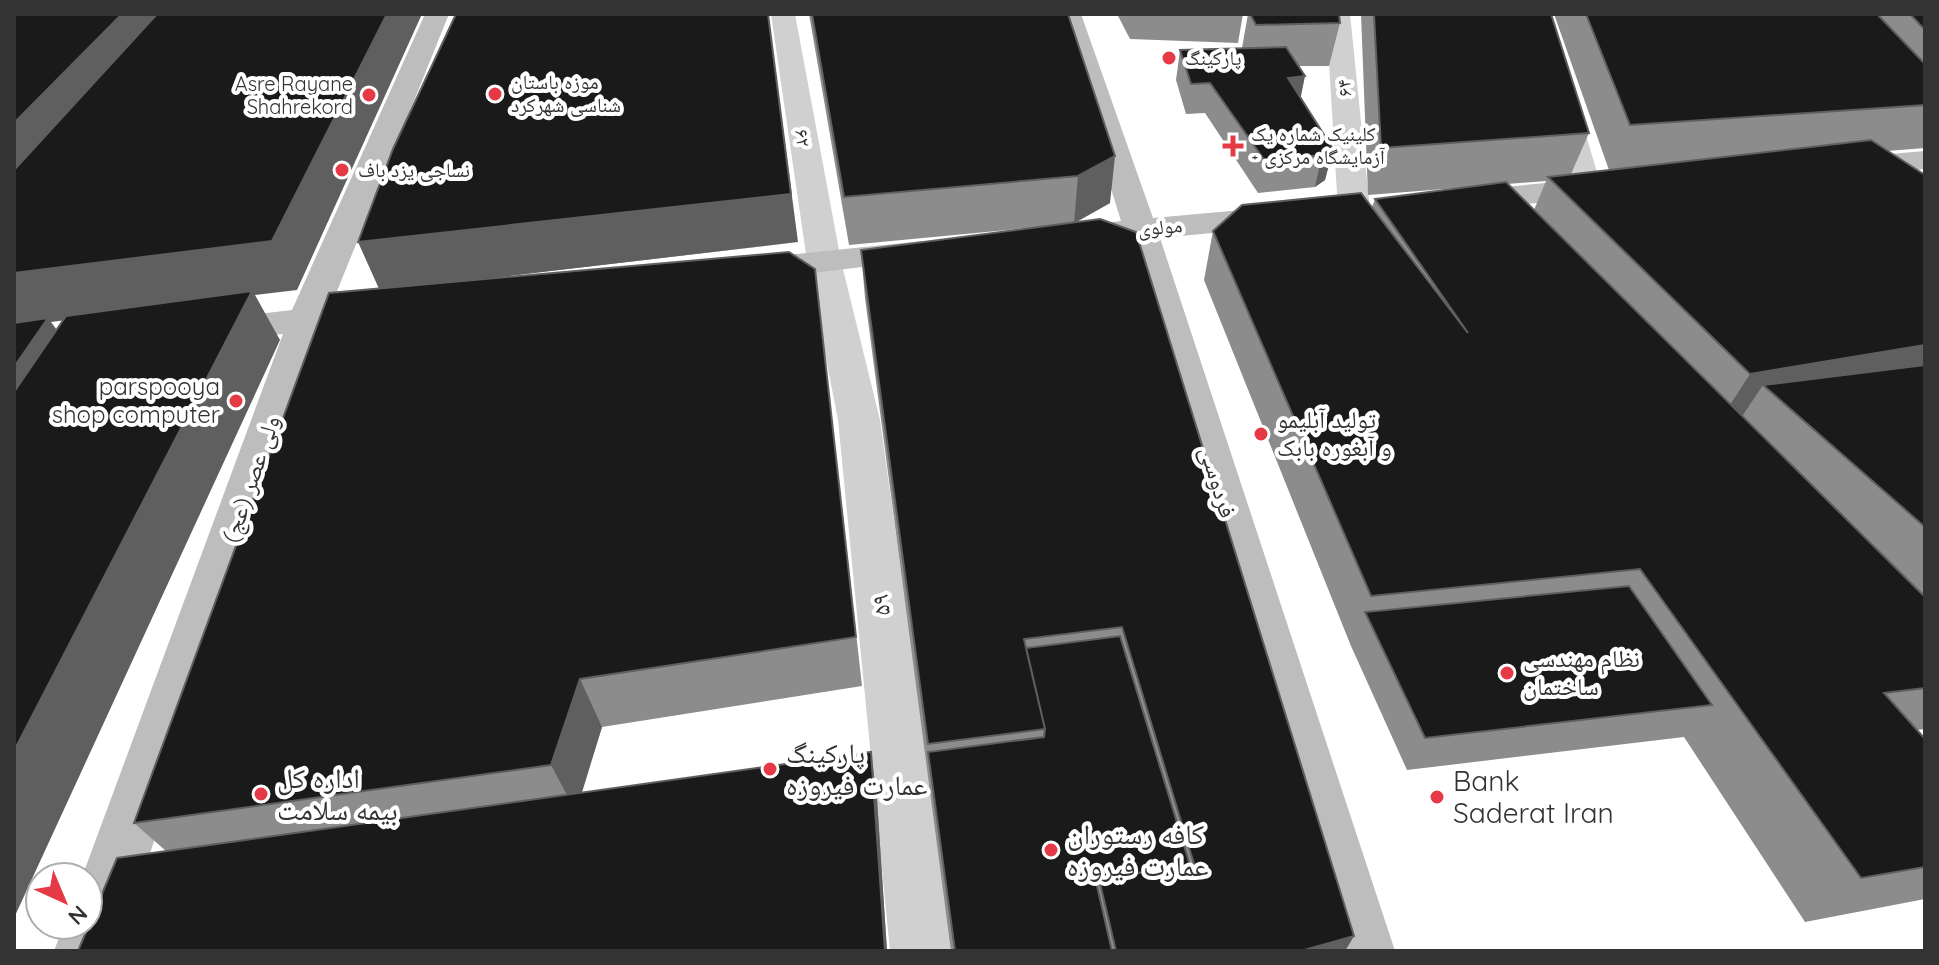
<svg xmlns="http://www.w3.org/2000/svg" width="1939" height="965" viewBox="0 0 1939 965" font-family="Quicksand,'Noto Naskh Arabic',sans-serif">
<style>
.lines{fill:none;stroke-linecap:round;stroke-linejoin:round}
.minor{fill:#d0d0d0;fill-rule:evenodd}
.secondary{fill:#bdbdbd;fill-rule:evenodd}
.wall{fill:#8c8c8c;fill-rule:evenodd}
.shaded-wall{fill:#5f5f5f}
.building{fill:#1a1a1a;stroke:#5f5f5f;stroke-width:2}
.poi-dot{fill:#e63946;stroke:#fff;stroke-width:3}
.labels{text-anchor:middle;stroke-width:8;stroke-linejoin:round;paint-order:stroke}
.far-poi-label{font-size:20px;fill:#333;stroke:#fff;text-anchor:start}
.far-street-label{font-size:20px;fill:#333;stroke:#fff}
.poi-label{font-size:24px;fill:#333;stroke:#fff;text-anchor:start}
.street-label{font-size:24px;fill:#333;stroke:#fff}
.near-poi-label{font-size:28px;fill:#333;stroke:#fff;text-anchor:start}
</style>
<rect width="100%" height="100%" fill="#fff"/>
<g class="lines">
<!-- minor -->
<path class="minor" d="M771 14H795L841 261 880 420 954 951H890L838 420 807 261Z
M1326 14H1350L1370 210 1366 217 1354 220 1342 217 1338 210Z
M1526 14H1550L1602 189 1597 196 1586 199 1575 196 1570 189Z"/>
<!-- secondary -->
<path class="secondary" d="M425 14H449L331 306 378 302 391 305 397 313 391 321 322 330 118 951H54L64 925H88V877H82L283 334 212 340 199 337 193 329 199 321 292 310Z
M1057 14H1081L1153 218 1285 206 1297 209 1302 216 1297 223 1285 226 1160 238 1395 951H1331L1127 241 1071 246 1059 243 1054 236 1059 229 1121 221Z
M1925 151V169L1844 176 1833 174 1828 167 1833 160 1844 158Z
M1600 178 1611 181 1616 188 1611 195 1461 211 1449 208 1445 201 1449 194 1461 191Z
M923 241 935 244 940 251 935 258 748 281 735 278 730 270 735 262 748 259Z"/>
</g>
<!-- wall -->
<path class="wall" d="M809 14H1068L1110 203 1075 223 1354 936 1345 951H951L865 298 861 250 1059 225 849 245Z
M1117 14H1243L1238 43 1130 39Z
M1248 14H1339L1340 23 1329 66H1299L1300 98 1333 149 1325 180 1315 187 1258 193 1205 113 1186 114 1176 80 1180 50 1242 48Z
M1361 14H1551L1589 133 1571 174 1609 170 1554 14H1925V148L1887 151 1925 175V729L1917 730 1925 739V899L1805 922 1684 737 1407 770 1351 646 1204 280 1213 231 1372 207 1375 199 1470 187 1368 195ZM1546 181 1534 210 1507 184Z
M798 242 457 282 815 269 862 686 602 727 581 793 877 799 887 951H78L166 851 134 823 379 289Z"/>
<!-- shaded-wall -->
<path class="shaded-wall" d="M122 14H182L14 204V123Z
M387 14H422L297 290 255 295 280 340 14 918V751L250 296 51 322 85 368 14 482V273Z
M768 14 798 242 380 291 358 242Z
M1305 76 1299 106 1288 78Z
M1333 149 1325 180 1315 187 1322 155Z
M1115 156 1110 203 1074 223 1078 176Z
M1925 345V388L1763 385 1739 421 1717 425 1750 374Z
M580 679 602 727 576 812 551 765Z
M871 752 877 799 887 951H885Z
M1354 936 1345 951H1301Z"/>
<!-- building -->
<path class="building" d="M14 14H122L14 123Z
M157 14H387L272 241 14 273V170Z
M456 14H768L791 194 358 242 393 149Z
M812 14H1068L1115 156 1078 176 844 197Z
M1250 14H1339L1340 23 1256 25Z
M1374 14H1551L1589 133 1381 148Z
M1586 14H1877L1925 64V105L1630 125Z
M1910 14H1925V30Z
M1286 47 1305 76 1288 78 1333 149 1322 155 1265 161 1210 83 1191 84 1180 50Z
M1871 140 1925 175V345L1750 374 1548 177Z
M1506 182 1925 597V688L1884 693 1925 739V867L1861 878 1640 569 1371 596 1213 231 1242 205 1361 193 1468 333 1375 199Z
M1100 219 1136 232 1354 936 1301 951H1116L1099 879 1194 864 1122 627 1024 639 1045 729 928 744 861 250Z
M789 252 815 269 856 637 580 679 551 765 134 823 329 293Z
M252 291 14 751V392L66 316Z
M48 318 14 367V323Z
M1925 365V527L1763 385Z
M1629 586 1712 705 1425 738 1365 612Z
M1120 636 1190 865 1099 879 1097 886 1112 951H955L928 752 1044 737 1045 729 1026 648Z
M871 752 885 951H78L117 858Z"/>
<!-- markers -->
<g class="poi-dot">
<circle cx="1169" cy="58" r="8"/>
<circle cx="495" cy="94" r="8"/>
<circle cx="369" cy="95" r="8"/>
<path d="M1229 134h8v8h8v8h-8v8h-8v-8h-8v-8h8z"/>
<circle cx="342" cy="170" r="8"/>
<circle cx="236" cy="401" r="8"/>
<circle cx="1261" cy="434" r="8"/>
<circle cx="1507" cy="673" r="8"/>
<circle cx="770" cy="769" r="8"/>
<circle cx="261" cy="794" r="8"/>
<circle cx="1437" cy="797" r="8"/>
<circle cx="1051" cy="850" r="8"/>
</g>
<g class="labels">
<!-- far-poi labels -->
<g class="far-poi-label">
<text x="1185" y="65">پارکینگ</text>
<text x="511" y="89">موزه باستان<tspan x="511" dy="23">شناسی شهرکرد</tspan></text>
<text x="353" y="91" text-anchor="end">Asre Rayane<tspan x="353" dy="23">Shahrekord</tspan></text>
<text x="1251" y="141">کلینیک شماره یک<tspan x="1251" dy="23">- آزمایشگاه مرکزی</tspan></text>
<text x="358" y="177">نساجی یزد باف</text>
</g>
<!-- far-street labels -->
<g class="far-street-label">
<text transform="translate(1344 88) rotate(-95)" y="7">۶۴</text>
<text transform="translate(803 138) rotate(81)" y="7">۶۲</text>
<text transform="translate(1160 227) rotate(-5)" y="7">مولوی</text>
</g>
<!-- poi labels -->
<g class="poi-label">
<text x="220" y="395" text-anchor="end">parspooya<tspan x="220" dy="28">shop computer</tspan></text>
<text x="1277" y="428">تولید آبلیمو<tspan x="1277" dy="28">و آبغوره بابک</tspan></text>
<text x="1523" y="667">نظام مهندسی<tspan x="1523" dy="28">ساختمان</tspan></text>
</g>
<!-- street labels -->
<g class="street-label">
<text transform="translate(251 479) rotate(-71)" y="8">ولی عصر (عج)</text>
<text transform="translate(1218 482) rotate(73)" y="8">فردوسی</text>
<text transform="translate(881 605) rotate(-97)" y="8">۵۹</text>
</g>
<!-- near-poi labels -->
<g class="near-poi-label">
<text x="786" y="763">پارکینگ<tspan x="786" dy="32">عمارت فیروزه</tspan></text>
<text x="277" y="788">اداره کل<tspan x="277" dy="32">بیمه سلامت</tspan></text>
<text x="1453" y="791">Bank<tspan x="1453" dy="32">Saderat Iran</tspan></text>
<text x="1067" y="844">کافه رستوران<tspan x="1067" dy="32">عمارت فیروزه</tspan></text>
</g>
</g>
<!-- border -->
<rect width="1939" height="965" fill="none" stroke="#333333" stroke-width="32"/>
<!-- north arrow -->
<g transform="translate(64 901) rotate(136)"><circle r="38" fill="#ffffff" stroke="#adadad" stroke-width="2"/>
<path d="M0-6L14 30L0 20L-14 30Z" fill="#e63946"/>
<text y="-12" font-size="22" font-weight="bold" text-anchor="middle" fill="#333333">N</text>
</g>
</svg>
